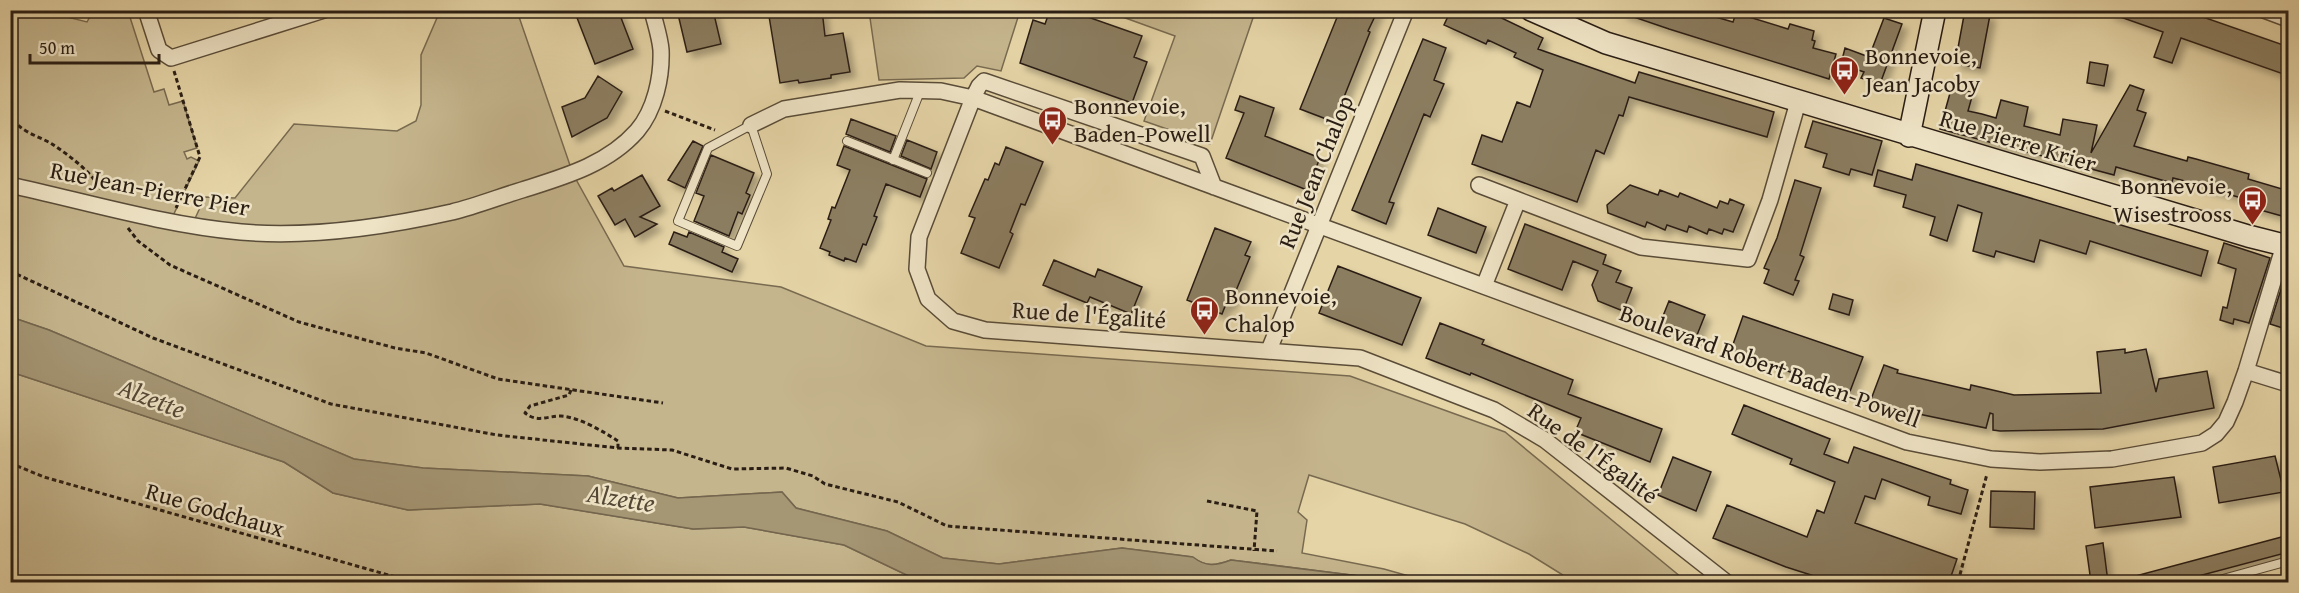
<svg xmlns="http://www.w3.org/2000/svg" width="2299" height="593" viewBox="0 0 2299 593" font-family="'Gentium Book Plus',serif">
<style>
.green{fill:#c5b58d;stroke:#786a50;stroke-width:1.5}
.water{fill:#a59674;stroke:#74664e;stroke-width:1.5}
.building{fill:#8b7d60;stroke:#2a1e14;stroke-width:1.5;filter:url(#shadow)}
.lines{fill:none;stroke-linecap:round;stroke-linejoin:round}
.lane-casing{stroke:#594c38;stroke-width:10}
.street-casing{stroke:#594c38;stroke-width:18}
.secondary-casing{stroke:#2a1e14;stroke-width:24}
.path{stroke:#2a1e14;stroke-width:3;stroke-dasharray:4.5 3;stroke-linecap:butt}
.lane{stroke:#eee3c5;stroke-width:8}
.street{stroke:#eee3c5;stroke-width:15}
.secondary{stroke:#eee3c5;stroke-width:21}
.labels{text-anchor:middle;stroke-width:5;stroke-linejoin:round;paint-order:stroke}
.poi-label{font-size:24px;fill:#2a1e14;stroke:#eee3c5;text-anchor:start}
.street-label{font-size:24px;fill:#2a1e14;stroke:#eee3c5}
.water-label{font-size:26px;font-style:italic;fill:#554836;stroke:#eee3c5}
</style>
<defs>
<filter id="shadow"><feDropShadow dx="5.5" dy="5.5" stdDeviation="3" flood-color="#0004"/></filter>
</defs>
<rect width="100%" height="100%" fill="#e5d4a6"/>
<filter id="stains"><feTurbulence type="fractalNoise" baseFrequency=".00333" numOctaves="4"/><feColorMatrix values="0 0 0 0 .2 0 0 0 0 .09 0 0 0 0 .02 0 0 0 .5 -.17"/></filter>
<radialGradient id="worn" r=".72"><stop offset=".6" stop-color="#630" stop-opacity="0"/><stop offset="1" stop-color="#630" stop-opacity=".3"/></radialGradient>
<!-- green -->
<path class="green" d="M11 11H43L87 22 93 11H128L154 92 164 89 169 105 183 101 197 148 184 152 187 159 191 157 199 161 171 220 192 225 205 197 235 198 294 124 397 131 416 121 421 105V55L440 11H517L573 174 624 266 781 287 926 346 1350 376 1505 432 1687 582H1574L1529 554 1465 524 1309 475 1298 512 1307 520 1302 553 1384 569 1430 582H1393L1375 578 1231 560C1215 566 1206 567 1192 557L1122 548 999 564 943 558 887 531 796 508 782 492 678 498 588 476 423 468 354 459 49 330 11 317Z
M869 11H1020L1001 71 977 66 964 78 879 80Z
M1250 11 1255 12 1210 144 1144 121 1175 36 1106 11Z
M11 372 284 462 333 493 408 510 540 504 693 529 744 527 844 545 915 579 931 582H11Z"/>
<!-- water -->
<path class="water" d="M11 317 49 330 354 459 423 468 588 476 678 498 782 492 796 508 887 531 943 558 999 564 1122 548 1193 557C1206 567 1215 566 1231 560L1375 578 1393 582H931L915 579 844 545 744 527 693 529 540 504 408 510 333 493 284 462 11 372Z"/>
<!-- building -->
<path class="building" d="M574 10H618L633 49 595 64Z
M677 10H713L721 44 687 52Z
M768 10H822L825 36 843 33 850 72 831 75V78L799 83 798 80 780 83Z
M1050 10H1068L1142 36 1134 57 1147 62 1132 103 1020 63 1033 20 1045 24Z
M1340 10H1378L1368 31 1370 32 1334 122 1300 109Z
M1451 10H1485L1543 38 1538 49 1635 83 1639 72 1774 112 1767 137 1629 97 1623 116 1619 115 1604 154 1596 150 1577 202 1472 164 1482 135 1502 142 1517 102 1530 107 1543 70 1514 57 1516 53 1488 40 1486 44 1444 25Z
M1622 10H1692L1733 22 1736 13 1788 29 1790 24 1814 31 1812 40 1815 41 1813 48 1836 54 1829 79 1669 29 1622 13Z
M1965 10 1990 15 1980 68 1955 64Z
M2109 10H2183L2289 47V76L2181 38 2172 63 2154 57 2163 32 2109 13Z
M1884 18 1902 24 1880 84 1861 78 1864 72 1841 64 1845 48 1869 57Z
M1423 39 1446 48 1434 80 1444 84 1430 117 1424 114 1389 202 1394 203 1386 224 1352 210Z
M2090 62 2108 65 2104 86 2087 83Z
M598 76 622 92 607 118 572 137 562 107 585 98Z
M2130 85 2144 90 2137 110 2146 113 2134 146 2187 161 2188 157 2196 159 2249 174 2248 179 2289 191V218L2246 206 2248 200 2181 180 2173 178 2172 183 2116 167 2114 175 1940 129 1952 86 1973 93 1968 111 1982 114 1996 118 2001 100 2028 107 2024 126 2060 135 2063 119 2097 125 2091 153Z
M1240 96 1274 108 1265 136 1320 158 1307 190 1226 158 1244 113 1235 110Z
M851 119 896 136 890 152 846 134Z
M1813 121 1882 141 1872 175 1851 169 1849 175 1823 167 1827 154 1805 147Z
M907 140 937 152 931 169 901 156Z
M693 141 703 146 685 188 668 180Z
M844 146 927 179 920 197 886 184 874 216 877 217 866 245 863 244 856 262 845 258 844 261 829 255 830 252 820 248 831 220 828 219 832 207 835 208 850 170 837 165Z
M1006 147 1043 162 1025 205 1021 204 1010 232 1013 234 999 268 961 253 975 218 969 216 985 179 988 180 995 163 999 165Z
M711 155 754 173 746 193 750 195 742 214 738 212 729 236 694 221 704 196 696 193Z
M1916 164 2208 251 2201 276 2090 241 2086 254 2040 240 2034 262 1996 251 1994 257 1973 251 1982 213 1958 205 1947 241 1930 235 1935 217 1903 207 1906 195 1874 186 1878 170 1912 180Z
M642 175 660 206 640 217 657 224 635 237 625 219 615 225 598 196 612 188 614 191Z
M1795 180 1821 188 1800 255 1804 257 1795 280 1799 281 1793 295 1764 283 1769 270 1764 268 1777 238Z
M1630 185 1658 195 1660 190 1678 197 1680 193 1717 208 1720 201 1728 204 1730 199 1744 205 1733 232 1724 229 1722 234 1709 229 1707 234 1689 226 1687 232 1667 225 1665 230 1647 222 1645 227 1608 213 1607 205Z
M1438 208 1486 227 1476 253 1428 235Z
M1525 224 1606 255 1603 264 1621 271 1616 282 1632 288 1623 311 1598 301 1592 285 1598 271 1573 261 1562 290 1508 269Z
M1215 228 1251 242 1245 255 1250 257 1230 305 1226 304 1222 314 1187 300Z
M674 232 687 237 689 232 724 247 722 252 738 259 732 272 669 244Z
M2224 243 2270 258 2249 323 2234 319 2233 324 2220 320 2223 307 2227 308 2236 269 2218 263Z
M1054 260 1095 277 1098 269 1142 287 1131 314 1090 297 1087 303 1043 285Z
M2289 264V330L2270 324Z
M1338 266 1421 298 1402 345 1319 313Z
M1833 294 1853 300 1849 315 1829 309Z
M1669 301 1705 315 1695 340 1659 326Z
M1743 316 1863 357 1849 394 1731 350Z
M1440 323 1484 340 1482 344 1573 380 1568 394 1662 429 1650 462 1575 432 1581 418 1471 373 1470 375 1426 358Z
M2125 349V353L2146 349 2156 392 2159 379 2207 371 2214 408 2103 429 2000 431 1993 430V414L1990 413 1986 428 1885 407 1870 402 1884 365 1898 370 1897 373 1970 390 1971 385 2014 395 2101 393 2097 352Z
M1744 405 1830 439 1824 454 1848 463 1854 447 1951 480 1950 484 1968 490 1961 514 1928 505 1930 497 1882 479 1875 499 1865 496 1855 523 1957 559 1949 582H1833L1786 567 1713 538 1727 505 1807 537 1817 510 1824 513 1835 482 1790 464 1792 459 1732 434Z
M2275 456 2284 492 2219 503 2213 467Z
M1673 457 1711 472 1696 511 1658 495Z
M2174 477 2181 517 2095 528 2090 487Z
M1991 491 2035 492 2034 529 1990 527Z
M2289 535V552L2176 582H2129L2128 578Z
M2103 543 2108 582H2091L2086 546Z"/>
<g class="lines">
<defs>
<path id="lane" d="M751 125 767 174 737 246 678 221 708 148Z
M847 141 927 173
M893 160 921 89
M2212 582 2288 561"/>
<path id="street" d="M146 10 159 50 171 58 324 10
M2264 10 2288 19
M751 125 784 109 900 90 941 91 973 98 1907 442 1991 459 2040 462 2112 459 2202 443 2216 434 2226 422 2235 402 2246 371 2284 245
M10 185C87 202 164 225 241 232 310 238 385 227 452 212 476 206 499 197 522 190 563 177 607 165 637 131 655 110 662 77 661 50 660 37 655 23 652 10
M1479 185 1518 200
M1214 187 1202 156 984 81 979 86 973 98 919 237 917 269 928 299 953 321 985 330 1360 358 1494 410 1545 440 1726 582
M1484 286 1518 200 1641 247 1748 259 1770 200 1798 102
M1269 350 1406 10
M2246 371 2288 384"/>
<path id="secondary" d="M1531 10 1606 43 2248 236 2288 246
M1909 136 1935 10"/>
</defs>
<!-- lane casing -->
<use href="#lane" class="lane-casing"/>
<!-- street casing -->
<use href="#street" class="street-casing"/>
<!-- secondary casing -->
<use href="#secondary" class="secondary-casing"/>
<!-- path -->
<path class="path" d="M174 71 200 157 176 208
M665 111 715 130
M10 113C16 131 37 135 52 144 70 156 90 171 101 189
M128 228 138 241 170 265 299 322 395 348 426 353 498 379 663 403
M10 271 153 338 331 404 497 435 618 448 672 450 732 469 786 468 813 476 825 484 898 502 947 526 1277 551
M571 390 569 395 530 406 525 413C538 423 547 416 561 416 579 417 604 432 618 441V448
M10 463 44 477 413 582
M1207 501 1257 511 1254 551
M10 581 13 582
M1958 582 1987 474"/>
<!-- lane -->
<use href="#lane" class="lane"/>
<!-- street -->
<use href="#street" class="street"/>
<!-- secondary -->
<use href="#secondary" class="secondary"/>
</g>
<!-- icons -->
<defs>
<symbol id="bus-pin" viewBox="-11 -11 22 30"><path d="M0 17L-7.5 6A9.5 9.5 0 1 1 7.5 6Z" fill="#8f2418" stroke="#eee3c5"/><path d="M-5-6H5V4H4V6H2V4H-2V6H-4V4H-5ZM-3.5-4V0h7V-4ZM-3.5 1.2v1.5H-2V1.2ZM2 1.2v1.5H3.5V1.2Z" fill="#fff"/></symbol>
</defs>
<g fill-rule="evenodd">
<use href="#bus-pin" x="1828" y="54" width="33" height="45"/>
<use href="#bus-pin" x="1036" y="104" width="33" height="45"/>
<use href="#bus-pin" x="2236" y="184" width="33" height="45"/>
<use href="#bus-pin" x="1188" y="294" width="33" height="45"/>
</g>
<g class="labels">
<!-- poi labels -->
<g class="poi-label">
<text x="1865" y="64">Bonnevoie,<tspan x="1865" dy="28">Jean Jacoby</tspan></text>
<text x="1074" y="114">Bonnevoie,<tspan x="1074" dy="28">Baden-Powell</tspan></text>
<text x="2232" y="194" text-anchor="end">Bonnevoie,<tspan x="2232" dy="28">Wisestrooss</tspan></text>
<text x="1225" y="304">Bonnevoie,<tspan x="1225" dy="28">Chalop</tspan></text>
</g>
<!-- street labels -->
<g class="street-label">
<text transform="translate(2018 141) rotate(17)" y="8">Rue Pierre Krier</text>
<text transform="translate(1316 172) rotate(-68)" y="8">Rue Jean Chalop</text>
<text transform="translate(150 189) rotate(11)" y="8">Rue Jean-Pierre Pier</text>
<text transform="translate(1089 315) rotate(4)" y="8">Rue de l'Égalité</text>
<text transform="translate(1770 366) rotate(20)" y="8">Boulevard Robert Baden-Powell</text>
<text transform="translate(1593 453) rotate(36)" y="8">Rue de l'Égalité</text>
<text transform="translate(215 510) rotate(16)" y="8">Rue Godchaux</text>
</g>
<!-- water labels -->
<g class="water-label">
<text transform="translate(152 398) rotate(21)" y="9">Alzette</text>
<text transform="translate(621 498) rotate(9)" y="9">Alzette</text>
</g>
</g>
<!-- margin -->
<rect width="2299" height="593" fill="none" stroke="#e5d4a6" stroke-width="36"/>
<rect x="12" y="12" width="2275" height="569" fill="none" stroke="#2a1e14" stroke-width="3"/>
<rect x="18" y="18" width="2263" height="557" fill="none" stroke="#2a1e14" stroke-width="1.5"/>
<!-- scale -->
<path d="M30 54v9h129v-9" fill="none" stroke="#2a1e14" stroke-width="3"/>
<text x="39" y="54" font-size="18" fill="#2a1e14" stroke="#eee3c5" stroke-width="4.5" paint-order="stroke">50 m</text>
<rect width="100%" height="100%" filter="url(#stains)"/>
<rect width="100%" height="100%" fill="url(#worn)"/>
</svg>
